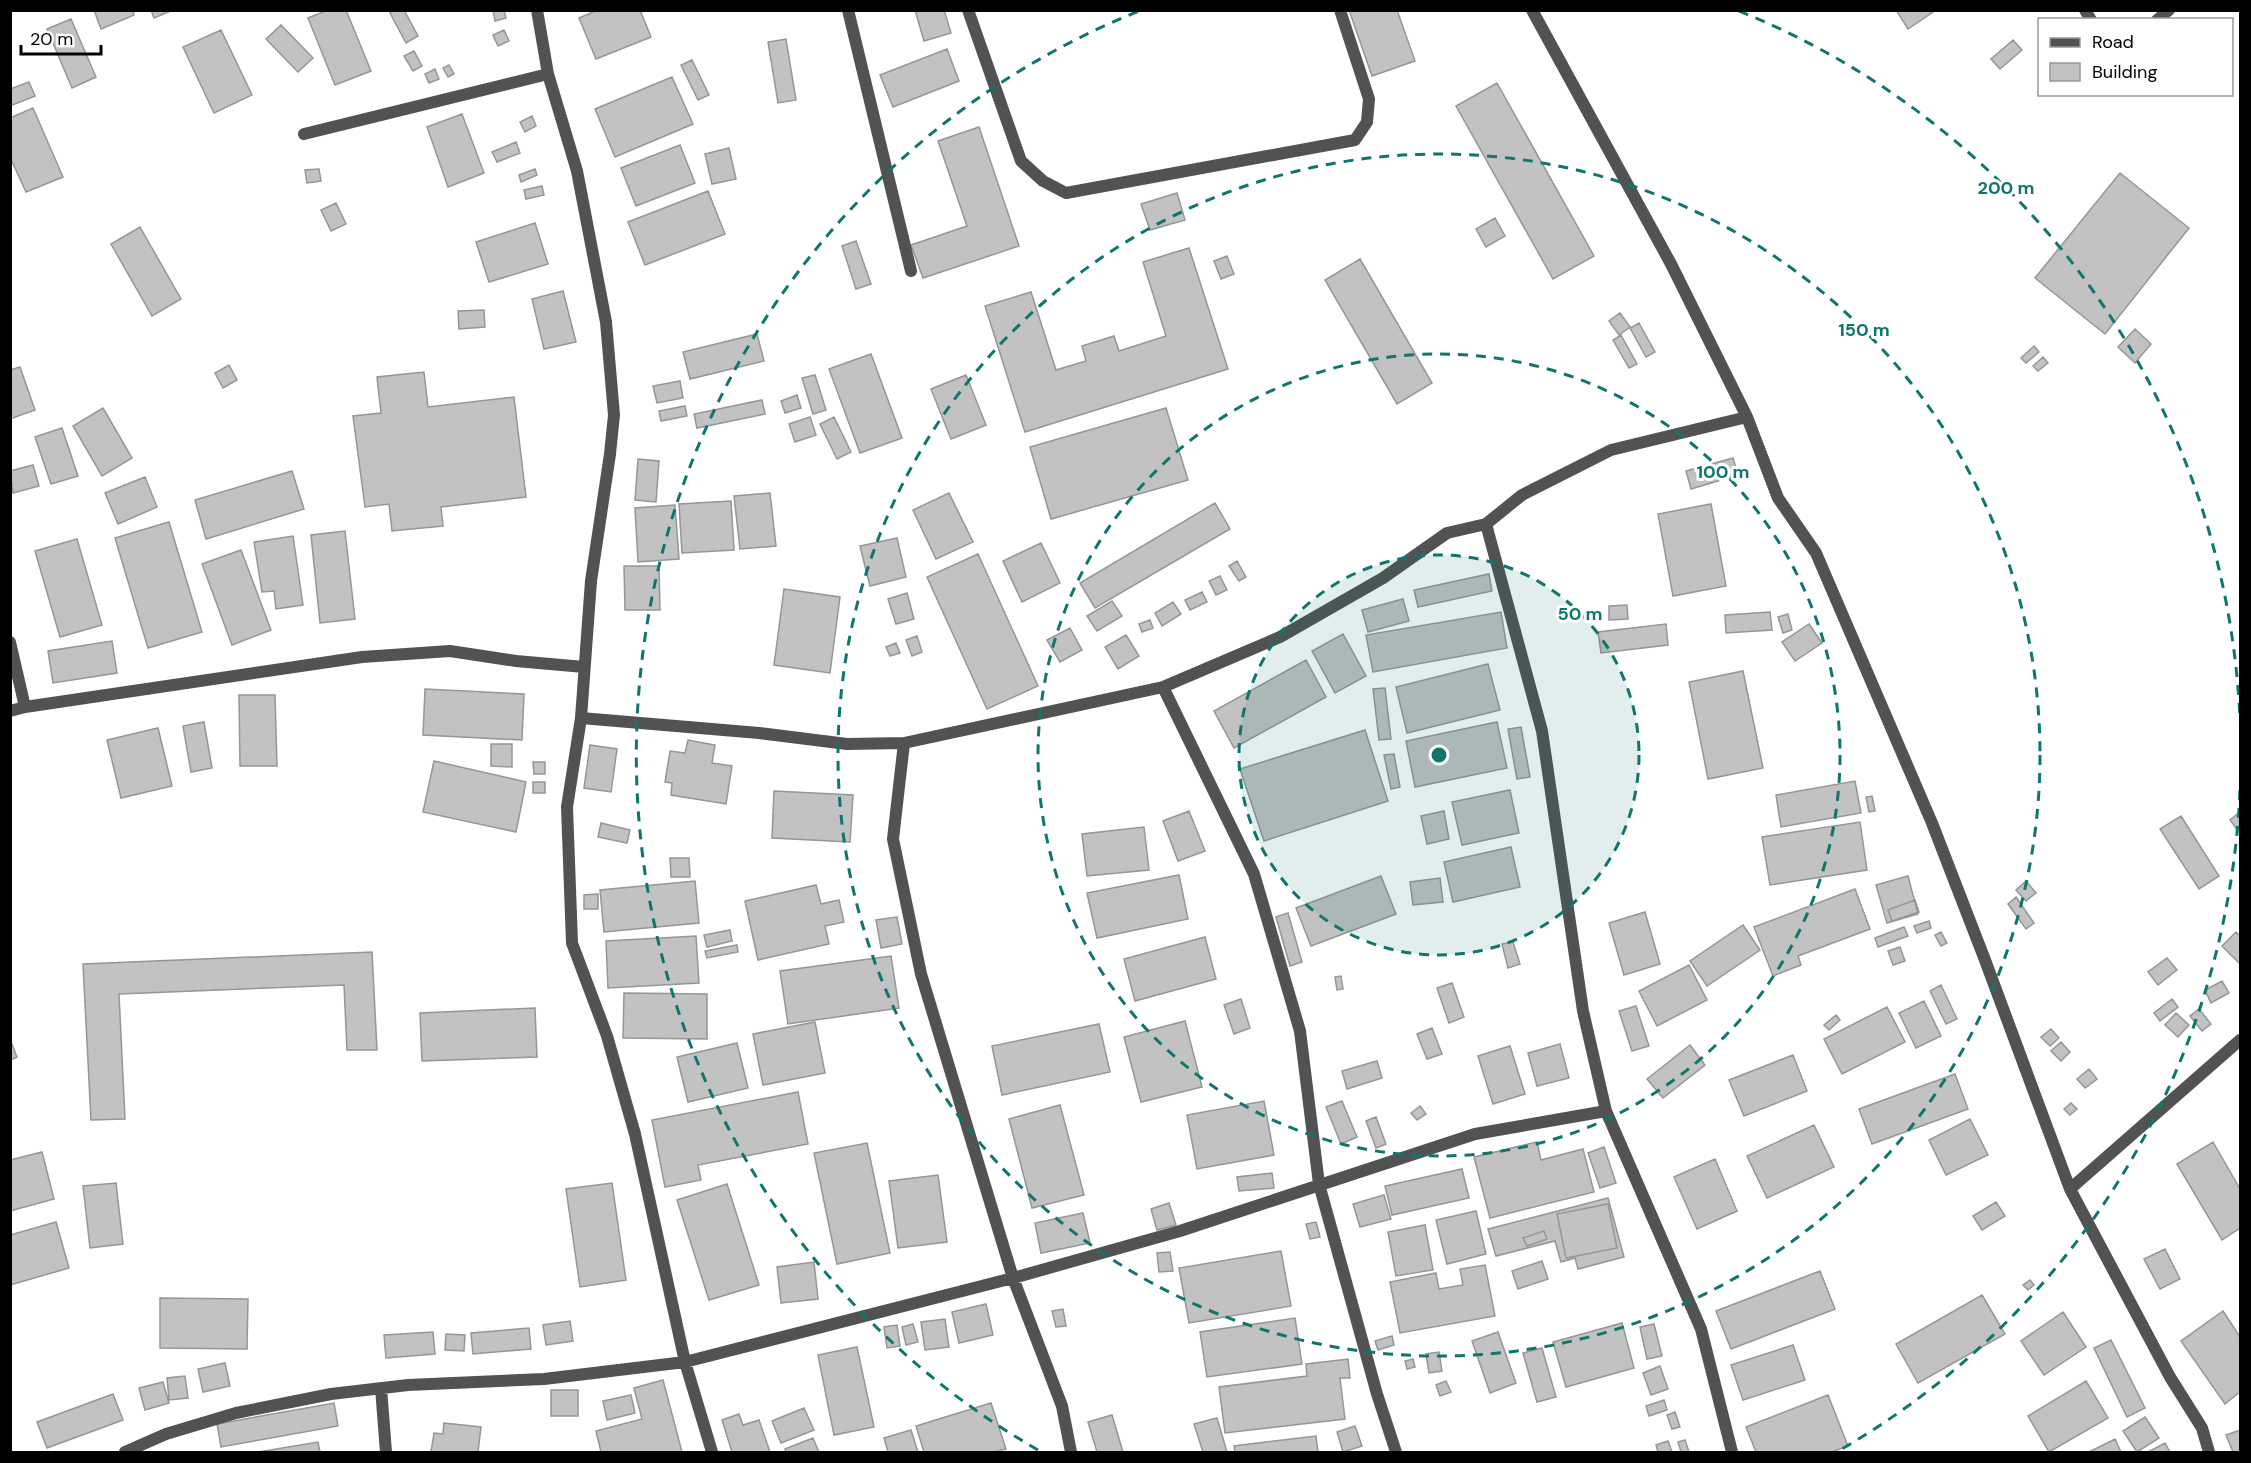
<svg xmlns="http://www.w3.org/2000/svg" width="2251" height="1463" viewBox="0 0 2251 1463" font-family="'DM Sans',sans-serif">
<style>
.building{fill:#c2c2c2;stroke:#969696;stroke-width:1.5}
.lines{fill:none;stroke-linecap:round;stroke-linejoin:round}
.service{stroke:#525252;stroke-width:12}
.minor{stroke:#525252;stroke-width:12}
.ring{fill:none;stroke:#0f766e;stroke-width:3;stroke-dasharray:10 8}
.centre{fill:#0f766e;stroke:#fff;stroke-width:3}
.ring-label{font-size:18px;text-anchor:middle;font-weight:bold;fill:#0f766e;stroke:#fff;stroke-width:6;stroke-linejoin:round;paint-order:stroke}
</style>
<rect width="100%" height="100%" fill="#fff"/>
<!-- building -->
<path class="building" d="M94 10H133L134 15 101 29Z
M151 10H173L154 18Z
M328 10H346L371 71 335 85 308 18Z
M395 10H404L418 36 406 43 390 13Z
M493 10H504L506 18 495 21Z
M598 10H640L651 37 596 59 579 18Z
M915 10H944L951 33 924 41Z
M1349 10H1397L1415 61 1372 76Z
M1896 10H1936L1908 29Z
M71 19 96 77 72 88 47 29Z
M281 25 313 58 298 72 266 39Z
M221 30 252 95 214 113 183 47Z
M504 30 509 41 498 46 493 35Z
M786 39 796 100 778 103 768 42Z
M2013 40 2022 50 2000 69 1991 59Z
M947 49 959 81 893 107 880 75Z
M414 51 422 66 413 71 404 56Z
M692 60 709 95 698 100 681 65Z
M449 65 454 74 448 77 443 68Z
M435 69 439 79 429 83 425 74Z
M672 77 693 124 615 157 595 109Z
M29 82 35 96 10 106V89Z
M1497 83 1594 256 1553 279 1456 106Z
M33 108 63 177 26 192 10 157V118Z
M462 114 484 173 448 187 427 127Z
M532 116 536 126 525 132 520 122Z
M979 127 1019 246 923 278 911 245 967 226 938 141Z
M516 142 520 153 497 162 492 152Z
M680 145 695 183 636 206 621 168Z
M729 148 736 179 712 184 705 154Z
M319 169 321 181 307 183 305 170Z
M535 169 537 175 521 182 519 175Z
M2120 173 2189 228 2105 334 2035 278Z
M542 186 544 195 526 199 524 190Z
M708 191 725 234 645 265 628 222Z
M1177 193 1185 220 1150 230 1141 204Z
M336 203 346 224 331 231 321 210Z
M1495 218 1505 236 1486 247 1476 229Z
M535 223 548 264 489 282 476 242Z
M140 227 181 299 152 316 111 244Z
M856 241 871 284 856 289 842 246Z
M1189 248 1228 369 1025 432 985 306 1031 292 1056 370 1086 361 1082 346 1114 336 1119 351 1166 336 1143 262Z
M1227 256 1234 274 1221 279 1214 261Z
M1360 259 1432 383 1397 404 1325 280Z
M563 291 576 342 544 349 532 299Z
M484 310 485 327 459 329 458 311Z
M1620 313 1630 327 1619 335 1609 321Z
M1639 323 1655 352 1646 357 1630 328Z
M2135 329 2151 344 2135 363 2118 347Z
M757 334 764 361 690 379 683 352Z
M1621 335 1637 364 1629 368 1613 340Z
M2034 346 2039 352 2026 363 2021 358Z
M871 354 902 438 860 453 829 369Z
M2043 357 2048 363 2038 371 2033 366Z
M229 365 237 380 223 388 215 373Z
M20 367 35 410 10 419V370Z
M424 372 428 407 514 397 526 497 441 507 443 526 392 531 389 504 365 507 353 416 381 413 377 377Z
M815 375 826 410 813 414 802 378Z
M966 375 986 425 951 439 931 389Z
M680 381 683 398 657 403 653 386Z
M797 395 801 408 785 413 781 401Z
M762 400 765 414 697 428 694 414Z
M685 406 687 416 661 421 659 411Z
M103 408 132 458 102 476 73 426Z
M1166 408 1188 480 1051 519 1030 447Z
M810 417 816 435 795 442 789 424Z
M834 417 851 452 837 459 820 424Z
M62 428 78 476 51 484 35 437Z
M1733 458 1738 475 1691 489 1686 471Z
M638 459 659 461 656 502 635 500Z
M33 465 39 486 13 493 10 471Z
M292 471 304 509 206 539 195 500Z
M145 477 157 507 118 524 105 493Z
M770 493 776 546 740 549 734 496Z
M949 493 973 542 936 559 913 510Z
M731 501 734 550 682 553 679 504Z
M1215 503 1230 529 1095 608 1080 583Z
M1711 504 1726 586 1673 596 1658 514Z
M675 505 679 559 638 562 635 508Z
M169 522 202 632 148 648 115 538Z
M345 531 355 619 320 623 311 535Z
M293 536 303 605 276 609 274 591 262 592 254 542Z
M897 538 906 577 870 586 860 546Z
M77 539 102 625 60 637 35 551Z
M1041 543 1060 583 1022 602 1003 561Z
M241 550 271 630 232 645 202 564Z
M978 554 1038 686 987 709 927 577Z
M1237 561 1246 577 1239 581 1229 566Z
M624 566H659L660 610H625Z
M1489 574 1492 591 1418 607 1414 590Z
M1220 576 1227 590 1216 595 1209 581Z
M784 589 840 597 830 673 774 665Z
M1202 592 1207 602 1190 610 1185 600Z
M907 593 914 619 896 624 888 599Z
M1403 599 1409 621 1368 632 1362 610Z
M1112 601 1122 616 1097 631 1087 616Z
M1173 602 1181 614 1162 626 1155 613Z
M1627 605 1628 619 1609 620V606Z
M1501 612 1507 648 1373 672 1366 635Z
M1770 612 1772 630 1726 633 1725 615Z
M1788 614 1792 630 1783 633 1778 617Z
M1150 620 1153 628 1142 632 1139 624Z
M1666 624 1668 645 1601 653 1598 632Z
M1809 624 1822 643 1795 661 1782 642Z
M1070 628 1082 650 1060 662 1047 640Z
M1343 634 1366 676 1335 693 1312 651Z
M1126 635 1139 656 1118 669 1105 647Z
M917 636 922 652 912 656 906 640Z
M112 641 117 673 53 683 48 651Z
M896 643 900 653 890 656 886 647Z
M1306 660 1326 697 1234 748 1214 711Z
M1488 664 1500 710 1407 733 1396 687Z
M1743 671 1763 768 1708 779 1689 682Z
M1385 688 1391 739 1379 740 1373 689Z
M425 689 524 694 522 740 423 735Z
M239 695H275L277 766H240Z
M204 722 212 768 191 772 183 726Z
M1497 722 1507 768 1415 787 1406 741Z
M1521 727 1530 777 1517 779 1508 729Z
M158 728 172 786 121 798 107 740Z
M1365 730 1388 801 1264 841 1240 769Z
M688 740 715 745 712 763 732 766 726 804 671 795 672 783 665 782 670 751 685 753Z
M491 744H512V767L491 766Z
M590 745 617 749 611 792 584 788Z
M1394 754 1400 787 1391 789 1384 755Z
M434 761 526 782 516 832 423 812Z
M533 762H545V774H534Z
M1855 781 1861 813 1781 827 1776 795Z
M533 782H545V793H533Z
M1510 790 1519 833 1462 845 1452 802Z
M774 791 853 795 850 842 772 838Z
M1872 796 1875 811 1869 812 1866 797Z
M1189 811 1205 851 1178 861 1163 821Z
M1444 811 1449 839 1427 844 1421 816Z
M2240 812V834L2230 820Z
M2181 816 2219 876 2199 889 2160 829Z
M1860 822 1867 870 1770 885 1762 837Z
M601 823 630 830 627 843 598 837Z
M1144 827 1149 870 1087 876 1082 834Z
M1511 847 1520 887 1453 902 1444 862Z
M670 858H689L690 877H671Z
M1179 875 1188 919 1097 938 1087 893Z
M1381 876 1396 914 1311 946 1296 908Z
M1908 876 1918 914 1887 923 1876 885Z
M1440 878 1443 902 1413 905 1410 882Z
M695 881 699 923 604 932 600 890Z
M2026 881 2036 893 2026 901 2016 890Z
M816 885 821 904 839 900 844 922 825 926 829 944 758 960 745 901Z
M1855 889 1870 929 1798 956 1801 965 1773 976 1754 927Z
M598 894V909H584V895Z
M2016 897 2034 923 2026 929 2008 904Z
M1915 900 1919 912 1892 921 1888 910Z
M1645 912 1660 964 1624 975 1609 923Z
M1288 913 1302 962 1290 966 1276 917Z
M897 917 902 944 881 948 876 920Z
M1929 921 1931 928 1917 933 1914 926Z
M1743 925 1760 950 1707 986 1690 961Z
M1904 927 1908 936 1878 947 1875 938Z
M730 930 732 941 707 947 704 935Z
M1941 932 1947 943 1941 946 1935 935Z
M2236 932 2240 936V964L2222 946Z
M696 936 699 983 608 988 606 941Z
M1205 937 1216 979 1135 1001 1124 959Z
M1513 942 1520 964 1508 968 1502 944Z
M737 945 738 952 707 958 705 951Z
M1900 947 1905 961 1893 965 1888 951Z
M372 952 377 1050H347L344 985 119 994 125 1119 91 1120 83 964Z
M891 956 899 1008 788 1024 780 971Z
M2167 958 2177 970 2158 985 2148 972Z
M1689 965 1707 1000 1657 1026 1639 991Z
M1341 976 1343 989 1337 990 1335 977Z
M2222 981 2229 993 2211 1003 2205 990Z
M1452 983 1464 1017 1449 1023 1437 988Z
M1941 985 1957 1019 1946 1024 1930 991Z
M624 993 707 994V1039L623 1038Z
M1241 999 1250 1028 1234 1034 1224 1005Z
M2172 999 2178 1007 2160 1021 2154 1013Z
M1924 1001 1941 1036 1916 1048 1899 1013Z
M1636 1006 1649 1046 1632 1051 1619 1011Z
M1887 1007 1905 1042 1842 1074 1824 1039Z
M535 1008 537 1057 422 1061 420 1013Z
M2199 1009 2211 1024 2202 1031 2190 1016Z
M2176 1013 2189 1025 2178 1037 2165 1025Z
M1836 1015 1840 1020 1829 1030 1824 1025Z
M1185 1021 1202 1087 1141 1102 1124 1037Z
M815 1022 825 1073 763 1085 753 1034Z
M1099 1024 1110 1072 1002 1095 992 1046Z
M1432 1028 1442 1054 1427 1059 1417 1034Z
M2051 1029 2059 1038 2050 1046 2041 1037Z
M10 1039 17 1057 10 1060Z
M2061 1042 2070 1052 2061 1061 2051 1051Z
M737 1043 748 1088 688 1102 677 1057Z
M1560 1044 1569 1078 1537 1086 1528 1053Z
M1690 1045 1705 1065 1663 1098 1647 1079Z
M1510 1046 1525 1094 1493 1104 1478 1056Z
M1793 1055 1807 1091 1744 1116 1729 1080Z
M1377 1061 1382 1078 1347 1089 1342 1071Z
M2089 1069 2097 1079 2085 1088 2077 1079Z
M1955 1074 1968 1109 1872 1144 1859 1109Z
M798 1092 808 1144 698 1165 701 1180 665 1187 652 1120Z
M1264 1101 1274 1155 1197 1169 1187 1115Z
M1342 1101 1357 1137 1341 1144 1326 1107Z
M2071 1103 2077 1109 2070 1115 2064 1109Z
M1060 1105 1084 1195 1032 1208 1009 1119Z
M1420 1106 1426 1114 1417 1120 1411 1113Z
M1376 1117 1386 1144 1376 1148 1366 1121Z
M1970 1119 1988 1155 1946 1175 1929 1140Z
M1814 1125 1834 1167 1767 1198 1747 1156Z
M1537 1142 1541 1160 1583 1149 1594 1192 1490 1218 1474 1157Z
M2213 1142 2240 1189V1228L2222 1240 2177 1164Z
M867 1143 890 1253 837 1264 814 1153Z
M1604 1147 1616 1183 1600 1188 1588 1153Z
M42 1152 54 1199 10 1211V1160Z
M1715 1159 1737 1211 1697 1229 1674 1177Z
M1462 1169 1469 1198 1392 1215 1385 1186Z
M1272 1173 1274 1188 1239 1191 1237 1177Z
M938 1175 947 1242 898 1248 889 1181Z
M116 1183 123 1244 90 1248 83 1186Z
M612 1183 626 1280 580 1287 566 1189Z
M727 1184 759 1285 709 1300 677 1200Z
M1384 1195 1391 1219 1360 1227 1353 1204Z
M1608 1198 1624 1257 1578 1269 1575 1258 1561 1262 1555 1241 1496 1256 1488 1229Z
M1996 1202 2005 1216 1982 1230 1973 1216Z
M1169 1203 1176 1225 1157 1230 1151 1209Z
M1608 1204 1617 1248 1566 1258 1557 1214Z
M1476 1211 1486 1254 1447 1264 1436 1220Z
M1083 1213 1090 1243 1041 1253 1035 1223Z
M56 1222 69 1268 10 1285V1235Z
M1316 1222 1320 1237 1310 1239 1306 1224Z
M1425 1225 1433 1270 1396 1276 1388 1232Z
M1544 1231 1547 1239 1527 1246 1523 1238Z
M2165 1249 2180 1279 2160 1289 2144 1259Z
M1281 1251 1291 1306 1189 1323 1179 1268Z
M1170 1252 1173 1271 1159 1272 1157 1253Z
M1542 1261 1548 1279 1518 1289 1512 1271Z
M814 1262 818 1299 781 1303 777 1267Z
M1485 1265 1495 1316 1400 1333 1390 1282 1436 1273 1439 1289 1463 1285 1460 1269Z
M1820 1271 1835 1309 1731 1349 1716 1311Z
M2030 1280 2034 1285 2028 1290 2023 1285Z
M1982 1295 2005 1334 1918 1383 1896 1344Z
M160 1298 248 1299 247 1349 160 1348Z
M986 1304 993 1335 959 1343 952 1312Z
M1063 1309 1066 1326 1056 1327 1052 1311Z
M2223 1311 2240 1337V1392L2225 1404 2181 1341Z
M2063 1312 2086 1347 2044 1375 2021 1341Z
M1295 1318 1302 1364 1207 1377 1200 1332Z
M945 1319 949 1347 925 1350 921 1322Z
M570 1321 573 1341 546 1345 543 1325Z
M1622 1323 1634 1368 1566 1387 1553 1342Z
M913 1324 918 1342 906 1345 902 1327Z
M1654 1324 1662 1356 1647 1359 1640 1327Z
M897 1325 900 1346 887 1348 884 1327Z
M529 1328 531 1349 473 1354 471 1333Z
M433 1332 435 1354 386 1358 384 1335Z
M1498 1332 1516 1383 1490 1393 1472 1341Z
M446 1334 465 1335 464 1351 445 1350Z
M1392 1336 1394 1345 1378 1350 1375 1341Z
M2111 1340 2145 1408 2127 1417 2094 1348Z
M1793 1345 1805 1380 1743 1400 1731 1365Z
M857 1347 874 1427 834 1435 818 1355Z
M1542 1348 1556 1397 1537 1402 1523 1353Z
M1439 1352 1442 1371 1429 1373 1426 1354Z
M1348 1359 1350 1378H1340L1345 1419 1225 1433 1219 1387 1307 1376 1306 1364Z
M1413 1359 1415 1367 1407 1369 1405 1361Z
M225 1363 230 1386 203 1392 198 1369Z
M1660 1366 1668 1389 1651 1395 1643 1373Z
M185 1376 188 1398 169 1400 167 1378Z
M663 1380 682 1452H601L596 1431 642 1419 634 1388Z
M1446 1381 1451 1392 1440 1396 1436 1385Z
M2086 1381 2108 1418 2049 1452 2028 1416Z
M163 1382 169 1403 145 1410 139 1388Z
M551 1390H578V1416H551Z
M113 1394 123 1420 47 1448 37 1422Z
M631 1395 635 1413 607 1420 603 1401Z
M1828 1395 1848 1446 1832 1452H1756L1746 1427Z
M1664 1400 1667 1410 1649 1416 1646 1406Z
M334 1403 338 1426 221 1447 217 1424Z
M991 1403 1006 1449 994 1452H924L916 1426Z
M804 1408 814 1430 781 1443 772 1421Z
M1675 1412 1680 1427 1672 1429 1667 1415Z
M739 1414 743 1425 759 1420 770 1452H732L722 1420Z
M1112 1415 1123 1452H1097L1088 1422Z
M2145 1417 2159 1438 2137 1452 2123 1431Z
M1217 1418 1227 1452H1203L1194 1424Z
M444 1423 481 1427 478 1452H431L434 1433 443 1434Z
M1355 1426 1362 1446 1343 1452 1337 1432Z
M911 1430 918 1452H888L884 1438Z
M2240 1430V1452H2233L2226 1435Z
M1316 1436 1318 1452H1235L1234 1446Z
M813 1438 819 1452H786L785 1449Z
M2115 1439 2121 1452H2089Z
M1685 1440 1689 1452H1681L1678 1442Z
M1668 1441 1672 1452H1658L1656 1445Z
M318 1442 320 1452H258Z
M2165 1443 2170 1452H2148Z"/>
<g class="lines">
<!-- service -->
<path class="service" d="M848 10 911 271
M968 10 1021 161 1043 181 1066 193 1355 140 1367 122 1369 99 1340 10"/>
<!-- minor -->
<path class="minor" d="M537 10 548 74 577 171 606 322 614 415 610 454 591 581 581 718 567 807 572 943 607 1036 635 1134 685 1362 712 1452
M1532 10 1671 264 1747 417 1778 498 1816 553 1932 823 1985 960 2070 1189 2170 1377 2202 1428 2209 1452
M2085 10 2091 20
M2157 20 2169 10
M304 134 548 74
M1486 524 1542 731 1583 1011 1606 1111 1701 1329 1732 1452
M10 642 25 707
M1163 687 1254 874 1300 1031 1319 1184 1377 1394 1396 1452
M10 711 25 707 362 657 450 651 516 661 584 667
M581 718 759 733 847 744 904 743 1163 687 1280 637 1383 578 1447 533 1486 524 1522 495 1611 450 1747 417
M904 743 893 839 921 974 1013 1278 1062 1406 1071 1452
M2070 1189 2240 1040
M381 1388 386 1452
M125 1452 166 1434 236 1413 331 1394 408 1385 544 1379 685 1362 1013 1278 1180 1231 1475 1134 1606 1111"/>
</g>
<!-- distance rings -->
<circle cx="1439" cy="755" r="200" fill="#0f766e" fill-opacity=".12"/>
<g class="ring">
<circle cx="1439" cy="755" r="200"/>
<circle cx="1439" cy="755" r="401"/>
<circle cx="1439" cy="755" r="601"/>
<path d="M2240 790A802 802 0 0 1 1840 1450M1038 1450A802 802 0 0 1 1139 11M1739 11A802 802 0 0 1 2240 720"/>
</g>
<circle cx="1439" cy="755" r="9" class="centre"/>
<g class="ring-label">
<text x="2006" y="194">200 m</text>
<text x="1864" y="336">150 m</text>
<text x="1723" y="478">100 m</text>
<text x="1580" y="620">50 m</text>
</g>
<!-- border -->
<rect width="2251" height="1463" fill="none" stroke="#000000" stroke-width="24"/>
<!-- legend -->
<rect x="2038" y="18" width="195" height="78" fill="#ffffff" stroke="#999999" stroke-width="1.5"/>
<rect x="2050" y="38" width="30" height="9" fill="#525252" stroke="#999999" stroke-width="1.5"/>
<text x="2092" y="48" font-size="18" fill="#000000">Road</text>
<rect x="2050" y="63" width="30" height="18" fill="#c2c2c2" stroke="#999999" stroke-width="1.5"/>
<text x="2092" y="78" font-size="18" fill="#000000">Building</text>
<!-- scale -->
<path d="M21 45v9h80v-9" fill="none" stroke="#000000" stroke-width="3"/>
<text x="30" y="45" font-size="18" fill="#000000" stroke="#ffffff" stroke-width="4.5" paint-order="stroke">20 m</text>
</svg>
